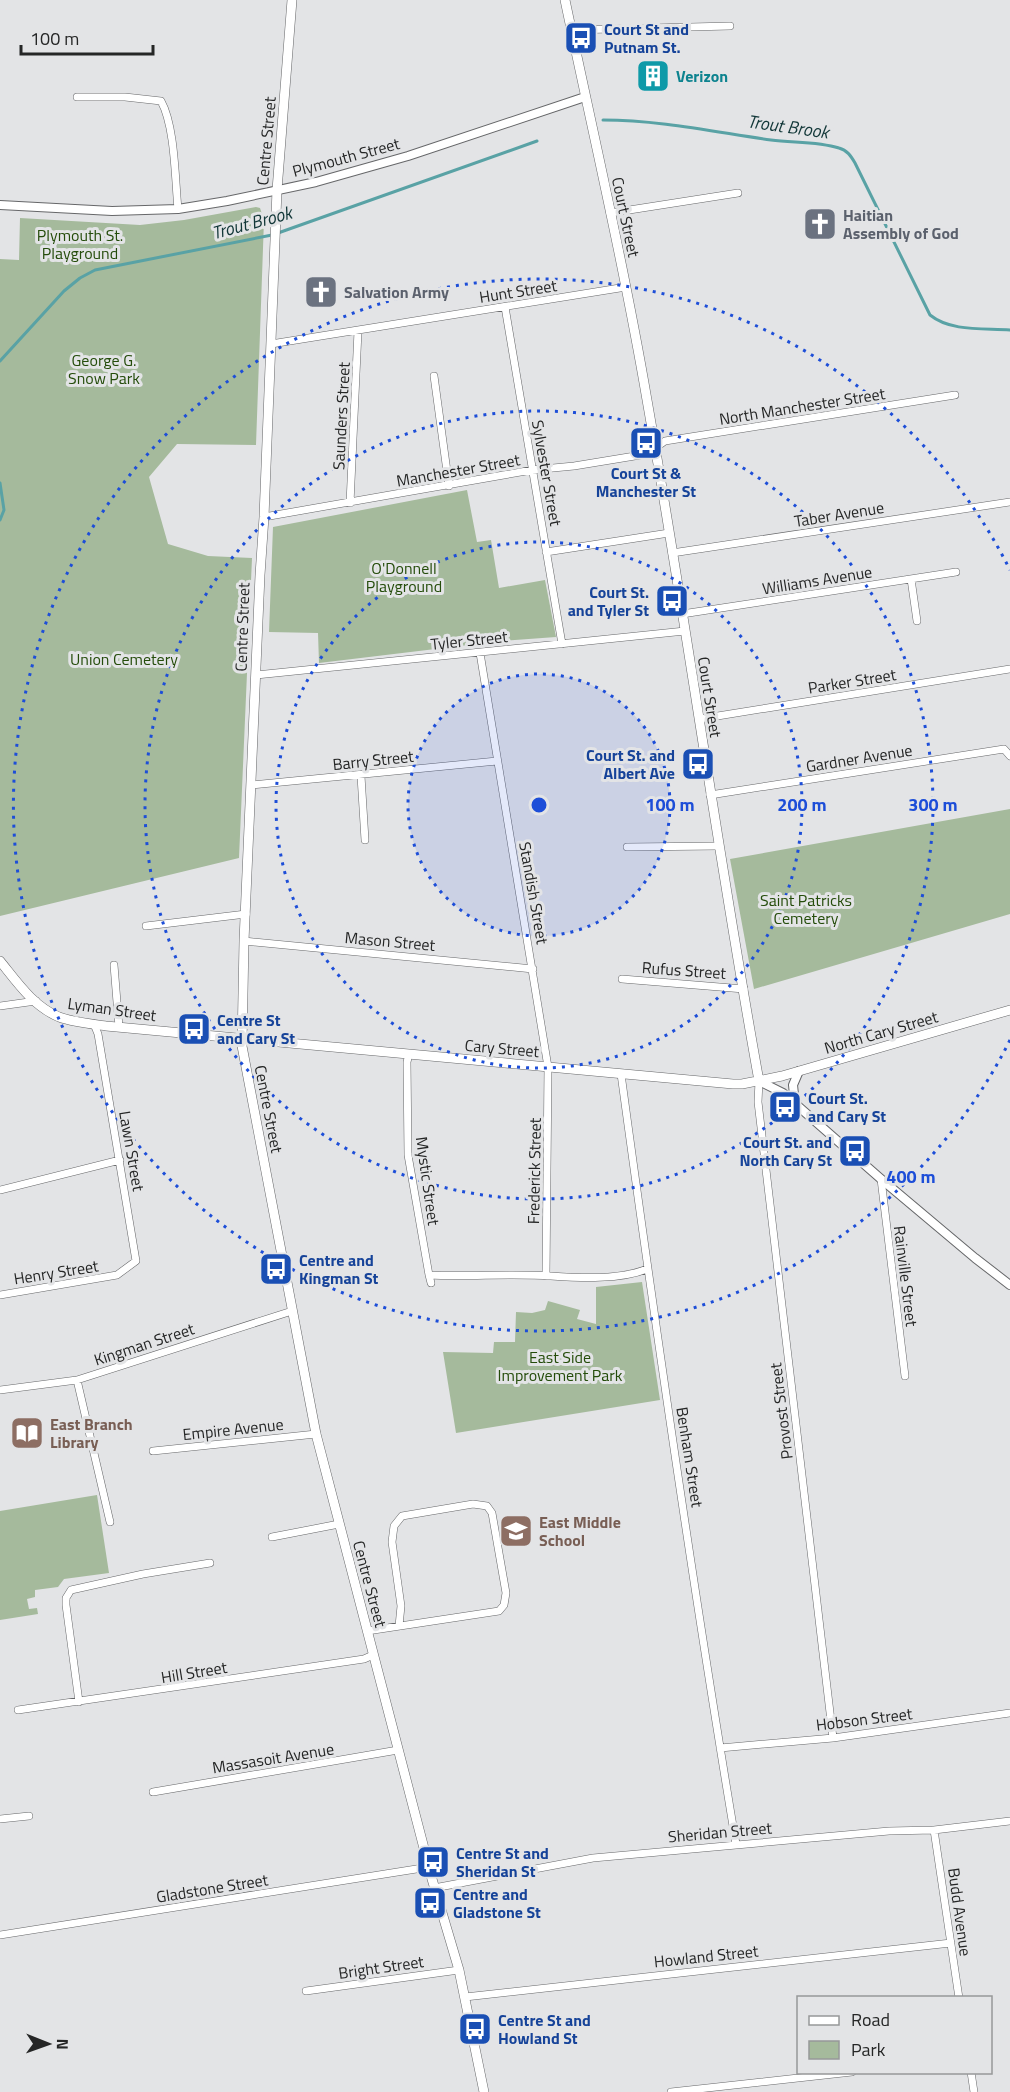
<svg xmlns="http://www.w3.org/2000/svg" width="1010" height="2092" viewBox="0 0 1010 2092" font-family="'Titillium Web',sans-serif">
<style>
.green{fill:#a5ba9c}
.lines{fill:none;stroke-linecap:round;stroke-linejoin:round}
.stream{stroke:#59a2a5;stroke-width:3}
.minor-casing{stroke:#666769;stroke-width:8}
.tertiary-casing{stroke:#666769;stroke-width:10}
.secondary-casing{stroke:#666769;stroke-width:10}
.minor{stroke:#fff;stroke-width:7}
.tertiary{stroke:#fff;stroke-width:8}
.secondary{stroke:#fff;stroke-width:9}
.ring{fill:none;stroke:#1d4ed8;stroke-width:3;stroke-dasharray:3 6}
.labels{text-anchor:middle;stroke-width:6;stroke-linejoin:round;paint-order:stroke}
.transit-label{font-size:16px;font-weight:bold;fill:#164399;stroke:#e3e4e6;text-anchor:start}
.culture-label{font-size:16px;font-weight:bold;fill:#0d838f;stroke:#e3e4e6;text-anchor:start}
.street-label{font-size:16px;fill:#252626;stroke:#e3e4e6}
.worship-label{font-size:16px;font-weight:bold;fill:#5b616d;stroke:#e3e4e6;text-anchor:start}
.park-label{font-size:16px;fill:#244c0a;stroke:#e3e4e6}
.education-label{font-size:16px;font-weight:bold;fill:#785e54;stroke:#e3e4e6;text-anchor:start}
.water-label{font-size:18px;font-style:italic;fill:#123738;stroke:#e3e4e6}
.centre{fill:#1d4ed8;stroke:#e3e4e6;stroke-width:3}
.ring-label{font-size:18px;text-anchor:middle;font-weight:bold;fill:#1d4ed8;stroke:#e3e4e6;stroke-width:6;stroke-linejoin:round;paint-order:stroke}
</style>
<rect width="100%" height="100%" fill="#e3e4e6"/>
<!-- green -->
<path class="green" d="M256 207 260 208 264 220 256 445 177 444 149 477 168 544 208 556 252 558 239 858 0 916V259L19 260 20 218 140 225 184 220Z
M467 490 477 542 491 540 499 588 545 580 556 637 502 641 319 663 318 633 269 632 273 527Z
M1010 809V914L754 989 730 859Z
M642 1282 660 1400 456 1433 443 1352 493 1353 494 1342H515L516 1312 532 1313 545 1310 548 1301 580 1310 577 1319 596 1324V1287Z
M97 1495 109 1573 64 1579 58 1587 35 1590V1597L27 1599 29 1609 37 1608 38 1614 0 1620V1511Z"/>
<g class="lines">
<!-- stream -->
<path class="stream" d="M603 120C659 120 715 132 771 140 793 143 817 141 839 148 847 150 851 156 855 163L930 315C951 332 984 328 1010 330
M278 233 537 141
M0 361 64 291 80 278 95 270 272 235
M0 483 4 510 0 520"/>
<defs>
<path id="minor" d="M571 30 730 26
M77 97H125L161 101C175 126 175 179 178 209
M610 213 738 193
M505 307 562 644
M271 344 626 287
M434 376 449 486
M350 503 358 331
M264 517 532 470 574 466 647 454 665 441 955 395
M546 552 669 533
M672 553 1010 502
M911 579 917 621
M682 614 956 572
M480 653 548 1067 546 1276
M256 675 685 631
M699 719 1010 669
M361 776 365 840
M251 785 497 761
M710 795 1004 749 1010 756
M627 847 718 846
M146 926 246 914
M244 941 533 969
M114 965 119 1027
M622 979 744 989
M0 1006 36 1001
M409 1054 407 1062 408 1155 429 1275
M621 1074C656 1331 693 1588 736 1844
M759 1081 758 1102 833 1738
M881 1179 905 1376
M0 1190 120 1160
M431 1283 429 1275C469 1277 511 1273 551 1276 580 1278 620 1280 647 1269
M0 1295 117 1275 136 1261 98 1034 94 1024
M77 1380 110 1522
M0 1390 77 1380 292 1311
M153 1451 316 1434
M272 1537 339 1524
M367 1631 499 1611 504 1605 506 1593 492 1513 487 1506 473 1504 402 1516 394 1526 392 1542 401 1606 399 1626
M79 1702 66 1605V1598L71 1590 143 1574 210 1563
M18 1710 364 1659 373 1655
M720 1748 833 1738 1010 1713
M153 1792 398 1750
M0 1819 29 1816
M934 1830 959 1998
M434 1888 593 1858 889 1831 934 1830 1010 1821
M0 1935 429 1867
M306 1991 459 1970
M465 1997 951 1943
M971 2072 974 2092
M671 2092 852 2072"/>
<path id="tertiary" d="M0 205 112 211 178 209 227 201 316 182 408 156 585 97
M759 1081 783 1093 881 1179 975 1258 1010 1285
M795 1104 793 1085 799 1071"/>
<path id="secondary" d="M292 0 277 190 264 517 260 575 244 941 242 1046 316 1434 432 1879 459 1970 484 2092
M565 0C593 133 624 266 647 400 687 627 718 855 759 1081
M0 961C17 982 33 1006 59 1017 73 1022 91 1024 106 1026L733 1084H742L782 1076 1010 1010"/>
</defs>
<!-- minor casing -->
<use href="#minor" class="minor-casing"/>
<!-- tertiary casing -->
<use href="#tertiary" class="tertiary-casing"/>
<!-- secondary casing -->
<use href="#secondary" class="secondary-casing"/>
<!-- minor -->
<use href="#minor" class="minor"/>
<!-- tertiary -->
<use href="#tertiary" class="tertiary"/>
<!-- secondary -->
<use href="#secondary" class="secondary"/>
</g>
<!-- distance rings -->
<circle cx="539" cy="805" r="131" fill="#1d4ed8" fill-opacity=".12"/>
<g class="ring">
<circle cx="539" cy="805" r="131"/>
<circle cx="539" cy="805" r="263"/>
<circle cx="539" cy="805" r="394"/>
<path d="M1010 1040A526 526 0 1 1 1010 570"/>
</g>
<!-- icons -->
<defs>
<symbol id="bus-square" viewBox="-11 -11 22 22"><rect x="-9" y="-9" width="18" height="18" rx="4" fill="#1a4fb4" stroke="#e3e4e6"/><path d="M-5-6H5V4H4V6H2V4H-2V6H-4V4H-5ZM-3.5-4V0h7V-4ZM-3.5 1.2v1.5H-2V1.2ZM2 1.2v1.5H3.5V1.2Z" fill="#fff"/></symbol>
<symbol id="building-square" viewBox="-11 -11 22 22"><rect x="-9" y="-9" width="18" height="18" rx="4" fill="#0f9aa8" stroke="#e3e4e6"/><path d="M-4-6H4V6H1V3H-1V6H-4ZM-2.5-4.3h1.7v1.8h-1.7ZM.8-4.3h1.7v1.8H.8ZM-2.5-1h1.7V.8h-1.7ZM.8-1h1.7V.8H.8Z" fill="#fff"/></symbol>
<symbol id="church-square" viewBox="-11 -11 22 22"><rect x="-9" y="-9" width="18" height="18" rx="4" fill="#6b7280" stroke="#e3e4e6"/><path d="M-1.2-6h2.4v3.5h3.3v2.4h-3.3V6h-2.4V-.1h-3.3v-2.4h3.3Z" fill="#fff"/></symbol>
<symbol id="library-square" viewBox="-11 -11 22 22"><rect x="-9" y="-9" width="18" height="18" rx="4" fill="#8d6e63" stroke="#e3e4e6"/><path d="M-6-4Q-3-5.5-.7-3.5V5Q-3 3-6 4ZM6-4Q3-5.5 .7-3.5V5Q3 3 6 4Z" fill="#fff"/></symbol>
<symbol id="school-square" viewBox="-11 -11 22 22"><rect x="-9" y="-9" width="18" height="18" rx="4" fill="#8d6e63" stroke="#e3e4e6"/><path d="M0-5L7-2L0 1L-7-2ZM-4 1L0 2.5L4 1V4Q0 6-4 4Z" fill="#fff"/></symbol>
</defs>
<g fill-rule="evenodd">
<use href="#bus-square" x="562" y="19" width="38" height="38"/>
<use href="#building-square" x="634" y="57" width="38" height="38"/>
<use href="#church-square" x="801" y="205" width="38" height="38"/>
<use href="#church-square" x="302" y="273" width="38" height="38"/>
<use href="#bus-square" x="627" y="424" width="38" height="38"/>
<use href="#bus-square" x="653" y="582" width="38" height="38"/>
<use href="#bus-square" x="679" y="745" width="38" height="38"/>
<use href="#bus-square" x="175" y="1010" width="38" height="38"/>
<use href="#bus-square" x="766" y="1088" width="38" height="38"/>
<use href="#bus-square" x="836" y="1132" width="38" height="38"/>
<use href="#bus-square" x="257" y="1250" width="38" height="38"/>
<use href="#library-square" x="8" y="1414" width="38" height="38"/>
<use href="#school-square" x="497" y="1512" width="38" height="38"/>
<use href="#bus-square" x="414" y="1843" width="38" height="38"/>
<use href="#bus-square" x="411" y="1884" width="38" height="38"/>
<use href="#bus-square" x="456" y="2010" width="38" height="38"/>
</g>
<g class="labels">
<!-- transit labels -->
<g class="transit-label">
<text x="604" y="35">Court St and<tspan x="604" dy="18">Putnam St.</tspan></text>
<text x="646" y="479" text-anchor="middle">Court St &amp;<tspan x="646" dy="18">Manchester St</tspan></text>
<text x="649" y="598" text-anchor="end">Court St.<tspan x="649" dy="18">and Tyler St</tspan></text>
<text x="675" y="761" text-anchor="end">Court St. and<tspan x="675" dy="18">Albert Ave</tspan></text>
<text x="217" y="1026">Centre St<tspan x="217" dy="18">and Cary St</tspan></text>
<text x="808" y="1104">Court St.<tspan x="808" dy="18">and Cary St</tspan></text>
<text x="832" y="1148" text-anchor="end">Court St. and<tspan x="832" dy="18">North Cary St</tspan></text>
<text x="299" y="1266">Centre and<tspan x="299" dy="18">Kingman St</tspan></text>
<text x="456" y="1859">Centre St and<tspan x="456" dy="18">Sheridan St</tspan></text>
<text x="453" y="1900">Centre and<tspan x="453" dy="18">Gladstone St</tspan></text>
<text x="498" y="2026">Centre St and<tspan x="498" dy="18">Howland St</tspan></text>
</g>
<!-- culture labels -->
<g class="culture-label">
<text x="676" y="82">Verizon</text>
</g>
<!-- street labels -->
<g class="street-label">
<text transform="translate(266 141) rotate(-85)" y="6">Centre Street</text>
<text transform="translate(346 157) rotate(-15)" y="6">Plymouth Street</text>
<text transform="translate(626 217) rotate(78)" y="6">Court Street</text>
<text transform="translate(518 291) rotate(-9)" y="6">Hunt Street</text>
<text transform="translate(802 406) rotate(-9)" y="6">North Manchester Street</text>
<text transform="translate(341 416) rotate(-87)" y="6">Saunders Street</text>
<text transform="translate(458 470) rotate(-10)" y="6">Manchester Street</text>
<text transform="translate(547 473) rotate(80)" y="6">Sylvester Street</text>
<text transform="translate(839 514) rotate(-9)" y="6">Taber Avenue</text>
<text transform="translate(817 580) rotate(-9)" y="6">Williams Avenue</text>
<text transform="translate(242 627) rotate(-88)" y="6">Centre Street</text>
<text transform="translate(469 640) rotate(-6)" y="6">Tyler Street</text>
<text transform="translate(852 681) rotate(-9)" y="6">Parker Street</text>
<text transform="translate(710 697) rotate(81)" y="6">Court Street</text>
<text transform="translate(859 758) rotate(-9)" y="6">Gardner Avenue</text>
<text transform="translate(373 760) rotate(-6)" y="6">Barry Street</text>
<text transform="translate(534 893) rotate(80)" y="6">Standish Street</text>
<text transform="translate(390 941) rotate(5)" y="6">Mason Street</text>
<text transform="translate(684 970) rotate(4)" y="6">Rufus Street</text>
<text transform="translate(112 1009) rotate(8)" y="6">Lyman Street</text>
<text transform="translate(881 1032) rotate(-16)" y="6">North Cary Street</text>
<text transform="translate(502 1048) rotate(5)" y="6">Cary Street</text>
<text transform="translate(269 1109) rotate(79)" y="6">Centre Street</text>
<text transform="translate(132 1151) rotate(80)" y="6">Lawn Street</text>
<text transform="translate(534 1171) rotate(-89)" y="6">Frederick Street</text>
<text transform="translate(428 1181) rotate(82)" y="6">Mystic Street</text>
<text transform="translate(56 1272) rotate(-9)" y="6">Henry Street</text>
<text transform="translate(906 1276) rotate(83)" y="6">Rainville Street</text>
<text transform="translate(144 1344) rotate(-18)" y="6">Kingman Street</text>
<text transform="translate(781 1411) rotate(-97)" y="6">Provost Street</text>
<text transform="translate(233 1429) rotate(-6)" y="6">Empire Avenue</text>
<text transform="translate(690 1457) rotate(81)" y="6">Benham Street</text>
<text transform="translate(370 1584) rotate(75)" y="6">Centre Street</text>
<text transform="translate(194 1672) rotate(-9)" y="6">Hill Street</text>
<text transform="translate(864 1719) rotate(-7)" y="6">Hobson Street</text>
<text transform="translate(273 1758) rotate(-9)" y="6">Massasoit Avenue</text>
<text transform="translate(720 1832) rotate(-5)" y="6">Sheridan Street</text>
<text transform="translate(212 1888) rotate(-9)" y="6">Gladstone Street</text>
<text transform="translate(960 1912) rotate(82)" y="6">Budd Avenue</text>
<text transform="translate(706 1956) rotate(-6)" y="6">Howland Street</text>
<text transform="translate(381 1967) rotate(-8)" y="6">Bright Street</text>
</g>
<!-- worship labels -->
<g class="worship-label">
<text x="843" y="221">Haitian<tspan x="843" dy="18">Assembly of God</tspan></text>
<text x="344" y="298">Salvation Army</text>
</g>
<!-- park labels -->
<g class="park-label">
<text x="80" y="241">Plymouth St.<tspan x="80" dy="18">Playground</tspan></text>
<text x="104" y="366">George G.<tspan x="104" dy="18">Snow Park</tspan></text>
<text x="404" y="574">O'Donnell<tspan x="404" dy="18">Playground</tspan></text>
<text x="124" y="665">Union Cemetery</text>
<text x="806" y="906">Saint Patricks<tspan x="806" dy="18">Cemetery</tspan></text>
<text x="560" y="1363">East Side<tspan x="560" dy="18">Improvement Park</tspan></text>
</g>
<!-- education labels -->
<g class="education-label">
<text x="50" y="1430">East Branch<tspan x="50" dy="18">Library</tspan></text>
<text x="539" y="1528">East Middle<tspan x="539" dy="18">School</tspan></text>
</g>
<!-- water labels -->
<g class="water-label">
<text transform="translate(788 127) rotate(8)" y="6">Trout Brook</text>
<text transform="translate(252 223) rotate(-15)" y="6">Trout Brook</text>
</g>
</g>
<circle cx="539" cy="805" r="9" class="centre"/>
<g class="ring-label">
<text x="670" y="811">100 m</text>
<text x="802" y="811">200 m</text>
<text x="933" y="811">300 m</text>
<text x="911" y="1183">400 m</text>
</g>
<!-- legend -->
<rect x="797" y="1996" width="195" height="78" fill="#e3e4e6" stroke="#979899" stroke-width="1.5"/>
<rect x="809" y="2016" width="30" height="9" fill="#ffffff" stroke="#979899" stroke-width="1.5"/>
<text x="851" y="2026" font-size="18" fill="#252626">Road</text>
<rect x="809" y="2041" width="30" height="18" fill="#a5ba9c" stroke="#979899" stroke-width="1.5"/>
<text x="851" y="2056" font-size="18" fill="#252626">Park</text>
<!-- north arrow -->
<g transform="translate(48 2044) rotate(91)" stroke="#e3e4e6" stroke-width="4.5" paint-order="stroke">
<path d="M0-4.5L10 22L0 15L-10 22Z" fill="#252626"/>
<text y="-9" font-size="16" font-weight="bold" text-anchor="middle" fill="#252626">N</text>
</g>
<!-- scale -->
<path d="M21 45v9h132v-9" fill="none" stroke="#252626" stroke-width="3"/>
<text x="30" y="45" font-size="18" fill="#252626" stroke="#e3e4e6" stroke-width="4.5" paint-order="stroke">100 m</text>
</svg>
